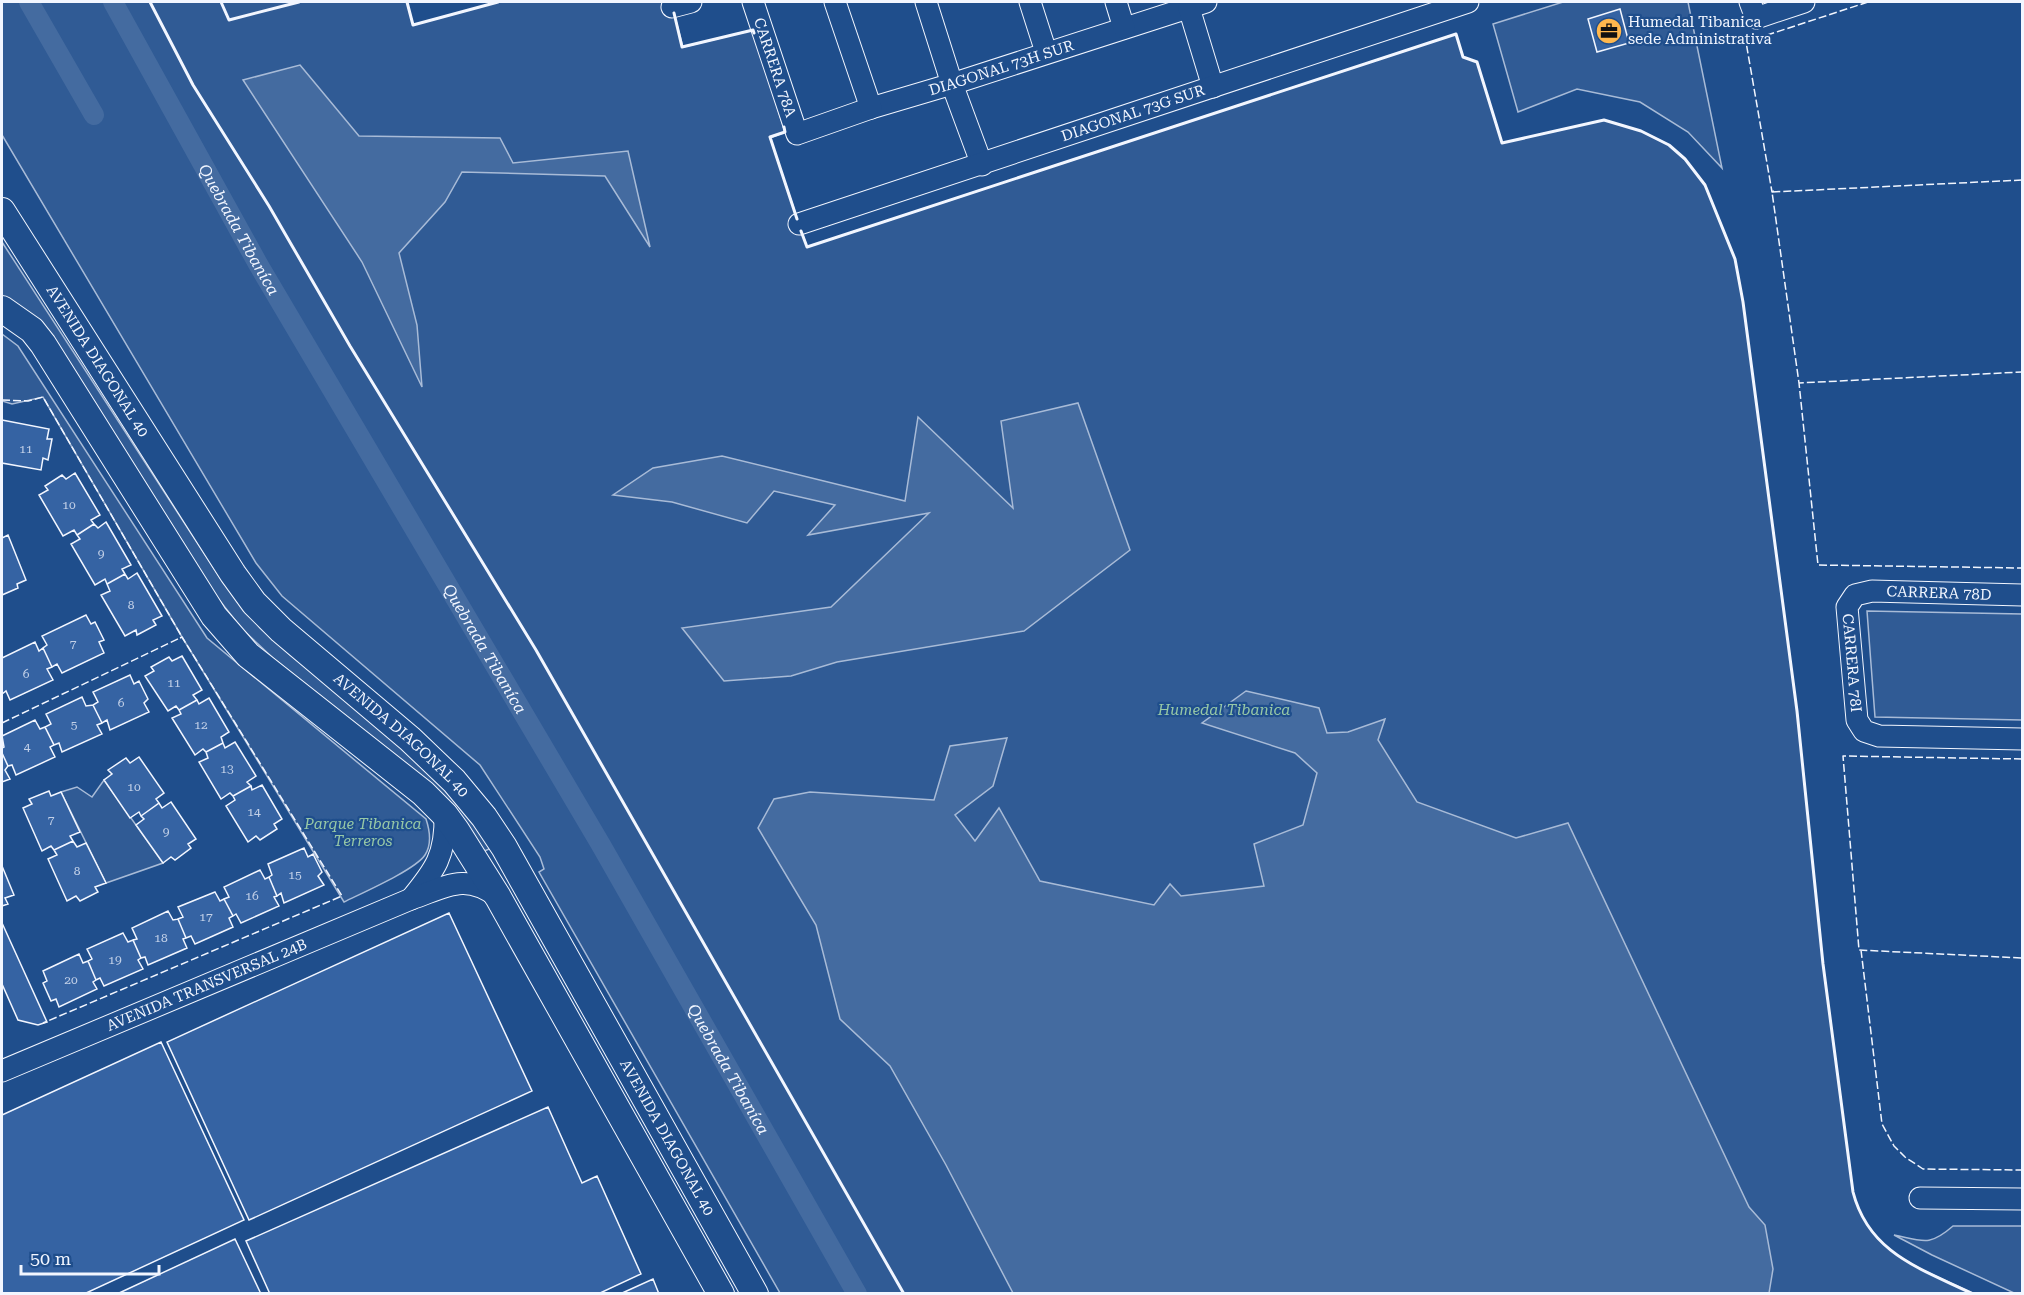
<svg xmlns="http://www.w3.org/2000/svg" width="2024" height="1295" viewBox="0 0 2024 1295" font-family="'Roboto Serif',serif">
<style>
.green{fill:#305b95;stroke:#a8bbd7;stroke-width:1.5}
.water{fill:#446ba0;stroke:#a8bbd7;stroke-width:1.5}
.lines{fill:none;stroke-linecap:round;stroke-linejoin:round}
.canal{stroke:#446ba0;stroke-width:20}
.building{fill:#3563a3;stroke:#f2f6ff;stroke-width:1.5}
.minor-casing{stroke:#f2f6ff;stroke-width:23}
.major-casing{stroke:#f2f6ff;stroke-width:28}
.minor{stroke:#1f4e8c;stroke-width:21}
.major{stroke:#1f4e8c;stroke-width:26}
.fence{stroke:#f2f6ff;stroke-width:1.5;stroke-dasharray:8 3;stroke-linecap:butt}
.wall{stroke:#f2f6ff;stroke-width:3}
.labels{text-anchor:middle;stroke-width:4.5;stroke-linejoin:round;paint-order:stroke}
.number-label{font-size:12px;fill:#c3d1e8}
.poi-label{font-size:15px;fill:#f2f6ff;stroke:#1f4e8c;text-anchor:start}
.street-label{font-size:15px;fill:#f2f6ff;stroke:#1f4e8c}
.park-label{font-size:15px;font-style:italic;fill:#97c8a6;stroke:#1f4e8c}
.water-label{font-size:16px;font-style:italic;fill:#f2f6ff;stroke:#1f4e8c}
</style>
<rect width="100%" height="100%" fill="#1f4e8c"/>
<!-- green -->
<path class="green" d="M2 2H407L413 25 498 2H671L683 47 753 30 785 132 770 138 807 247 1456 34 1463 57 1477 62 1502 143 1604 120 1641 131 1669 145 1685 159 1705 185 1735 259 1743 302 1797 711 1823 964 1853 1192C1869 1254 1922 1269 1973 1293H780L539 872 544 869 540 857 480 765 282 596 256 563 2 135Z
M1563 2H1688L1722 168 1688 132 1640 102 1577 89 1518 112 1493 24Z
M2 242 222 581 260 628 290 655 413 753 465 806 494 847 482 852 395 755 273 658 242 629 213 592 8 299 2 296Z
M2 334 18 346 207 638 426 819C430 831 432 844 425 855 415 870 362 893 344 902L182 637 43 397 12 404 2 401Z
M1867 611 2022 614V720L1875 717Z
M104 780 163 863 106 883 61 792 77 787 92 797Z
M1953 1226H2022V1293H2014L1932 1255 1894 1235C1923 1241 1929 1247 1953 1226Z"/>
<!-- water -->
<path class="water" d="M300 65 359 136 500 138 513 163 628 151 650 247 605 176 462 172 445 202 399 253 417 325 422 387 362 262 243 80Z
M1078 403 1130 550 1024 631 837 662 791 676 724 681 682 628 831 607 929 513 808 535 835 505 774 491 747 523 672 502 613 495 653 468 722 456 905 501 918 417 1013 508 1001 421Z
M1246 691 1319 708 1327 733 1348 732 1385 719 1378 740 1417 802 1516 838 1568 823 1749 1207 1765 1225 1773 1269 1769 1293H1013L946 1165 890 1066 840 1019 816 925 758 828 774 799 810 792 934 800 950 746 1007 738 993 786 955 815 975 841 999 808 1040 881 1154 905 1170 884 1181 896 1264 886 1254 844 1303 825 1317 773 1295 753 1202 723Z"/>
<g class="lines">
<!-- canal -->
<g class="canal">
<path d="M29 2 94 115"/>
<path id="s1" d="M113 2 258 264 601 845 857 1294"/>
</g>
</g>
<!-- building -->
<path class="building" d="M1620 9 1629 43 1597 52 1588 19Z
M2 420 49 429 47 439H52L48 460 43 458 41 470 2 463Z
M75 473 100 515 91 520 94 524 77 535 74 530 63 536 39 495 48 490 45 486 62 475 66 479Z
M106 522 131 565 122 569 125 574 107 584 105 579 95 585 71 544 80 539 77 535 94 524 98 528Z
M8 535 26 580 17 584 18 588 2 595V538Z
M137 573 162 616 153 620 156 625 137 635 136 630 125 636 101 595 110 591 107 584 125 574 128 579Z
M86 615 91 624 95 622 104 640 99 642 104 653 62 673 57 664 52 667 43 648 47 645 42 636Z
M35 642 39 651 43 648 52 667 47 669 53 680 10 700 6 691 2 694V658Z
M182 656 202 690 193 695 197 700 179 710 176 706 168 711 145 676 154 671 151 667 169 657 172 661Z
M130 675 134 684 139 681 148 699 144 703 149 712 110 730 107 720 102 723 93 705 98 702 93 692Z
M82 697 86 706 93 705 102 723 97 725 102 734 62 752 59 743 54 745 45 727 51 724 46 714Z
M209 698 229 732 221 737 223 743 206 752 203 749 195 755 172 718 181 714 179 710 197 700 199 704Z
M35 720 40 729 45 727 54 745 50 747 55 757 16 775 12 765 8 766 2 753V748L4 747 2 736Z
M235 742 256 776 247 782 251 786 233 796 230 793 221 799 199 762 208 758 206 752 223 743 225 748Z
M2 753 8 766 5 770 10 779 2 782Z
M139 757 164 793 156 799 159 803 141 816 139 812 130 818 104 780 112 774 108 770 126 758 130 763Z
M262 785 282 819 274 824 277 829 260 840 256 836 248 842 226 806 235 800 233 796 251 786 252 790Z
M49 791 51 796 61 792 80 832 70 836 73 841 54 850 51 846 42 851 23 808 32 804 29 799Z
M171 802 196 839 188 844 191 848 175 860 171 857 163 863 136 825 144 819 141 816 159 803 162 808Z
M73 841 77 847 86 843 106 883 95 887 98 892 80 901 76 896 67 901 48 859 57 855 54 850Z
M304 848 308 857 313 854 322 872 318 876 324 885 284 903 281 893 277 896 269 877 272 875 268 864Z
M2 866 14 895 5 898 8 904 2 906Z
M260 870 265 879 269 877 277 896 274 897 279 906 241 923 236 914 233 916 224 899 229 897 224 887Z
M215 892 220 901 224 899 233 916 229 918 233 927 195 944 191 936 186 938 178 919 183 917 178 907Z
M168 911 173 920 178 919 186 938 183 939 187 948 148 965 145 957 141 958 133 940 137 939 132 928Z
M449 913 532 1091 249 1220 167 1042Z
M2 923 47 1022 38 1025 18 1020 2 984Z
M123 933 128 942 133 940 141 958 138 960 143 969 104 986 100 978 96 980 88 961 92 959 87 949Z
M79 954 83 963 88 961 96 980 93 982 97 989 59 1007 56 999 51 1001 43 983 47 981 43 971Z
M161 1042 244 1220 84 1294H2V1115Z
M548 1107 582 1183 597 1176 641 1274 598 1294H270L246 1241Z
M235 1239 261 1294H117Z
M653 1279 659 1294H620Z"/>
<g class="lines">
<defs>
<g id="minor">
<path id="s2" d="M753 2 797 134 871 108 952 84 1206 2"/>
<path d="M835 2 871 108"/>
<path d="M926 2 952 84 982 165"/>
<path d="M1030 2 1046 52"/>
<path d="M1116 2 1124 28"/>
<path d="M1750 2 1756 18 1804 2"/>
<path d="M672 7 691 2"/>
<path d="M1189 8 1213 87"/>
<path id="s3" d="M799 224 1468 2"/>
<path id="s4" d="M2022 595 1872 591 1855 595 1847 607 1857 720 1864 731 1879 736 2022 739"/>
<path d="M411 899C435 870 446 855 445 815"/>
<path id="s5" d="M2 1071 411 899C446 887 465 872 498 897"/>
<path d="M1920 1198 2022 1199"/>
</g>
<g id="major">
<path id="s6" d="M2 211 233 574 254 603 281 630 410 739 454 781 484 817 504 847 755 1294"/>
<path d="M2 309 32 330 43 344 214 616 248 655 423 793 445 815 456 830 498 897 721 1294"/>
</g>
</defs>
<!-- minor casing -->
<use href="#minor" class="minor-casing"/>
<!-- major casing -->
<use href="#major" class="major-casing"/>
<!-- minor -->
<use href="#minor" class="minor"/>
<!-- major -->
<use href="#major" class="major"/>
<!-- fence -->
<path class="fence" d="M2022 180 1772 192 1799 383 2022 372
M1774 191 1772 192 1746 42 1868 2
M1802 383H1799L1818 565 2022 568
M2 400 28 401 43 397 182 637 180 638
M2 723 182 637 342 896 43 1023
M2022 759 1843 756 1859 950 2022 958
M1861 950 1882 1124 1894 1146 1905 1157 1923 1169 2022 1170"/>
<!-- wall -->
<path class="wall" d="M150 2 193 85 269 206 350 346 536 650 904 1294
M221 2 229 20 299 2
M407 2 413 25 498 2
M674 13 682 47 753 30 754 33
M784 127 785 132 770 137 797 219
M801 231 807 247 1456 34 1463 57 1477 62 1502 143 1604 120 1641 131 1669 145 1685 159 1705 185 1735 259 1743 302 1797 711 1823 964 1853 1192C1869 1254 1922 1269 1973 1294"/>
</g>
<!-- icons -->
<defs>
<symbol id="office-disc" viewBox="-11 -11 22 22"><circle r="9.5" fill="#ffb74d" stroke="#1f4e8c"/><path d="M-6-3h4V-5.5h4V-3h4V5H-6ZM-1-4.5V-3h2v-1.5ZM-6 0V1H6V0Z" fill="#111"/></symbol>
</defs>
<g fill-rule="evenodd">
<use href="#office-disc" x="1594" y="16" width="30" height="30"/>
</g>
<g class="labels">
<!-- number labels -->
<g class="number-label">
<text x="26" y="453">11</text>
<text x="69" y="509">10</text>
<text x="101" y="558">9</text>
<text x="131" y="609">8</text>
<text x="73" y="648">7</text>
<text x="26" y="678">6</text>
<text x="174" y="687">11</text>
<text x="121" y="707">6</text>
<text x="74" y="729">5</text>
<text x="201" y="729">12</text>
<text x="27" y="751">4</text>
<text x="227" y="773">13</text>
<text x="134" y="791">10</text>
<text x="254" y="816">14</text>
<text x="51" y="824">7</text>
<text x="166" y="836">9</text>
<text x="77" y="875">8</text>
<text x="295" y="879">15</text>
<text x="252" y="900">16</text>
<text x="206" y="921">17</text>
<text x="161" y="942">18</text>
<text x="115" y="964">19</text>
<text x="71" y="984">20</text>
</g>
<!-- poi labels -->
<g class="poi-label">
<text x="1628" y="27">Humedal Tibanica<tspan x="1628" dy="17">sede Administrativa</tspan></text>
</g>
<!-- street labels -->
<g class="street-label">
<text dy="5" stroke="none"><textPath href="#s2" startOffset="354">DIAGONAL 73H SUR</textPath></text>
<text dy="5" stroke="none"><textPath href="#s2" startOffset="69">CARRERA 78A</textPath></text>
<text dy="5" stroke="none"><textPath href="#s3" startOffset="352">DIAGONAL 73G SUR</textPath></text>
<text dy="5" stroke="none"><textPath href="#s6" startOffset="178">AVENIDA DIAGONAL 40</textPath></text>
<text transform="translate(1939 593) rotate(2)" y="5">CARRERA 78D</text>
<text dy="5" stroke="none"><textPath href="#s4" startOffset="238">CARRERA 78I</textPath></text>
<text dy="5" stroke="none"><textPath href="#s6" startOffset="664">AVENIDA DIAGONAL 40</textPath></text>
<text dy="5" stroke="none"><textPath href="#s5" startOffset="222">AVENIDA TRANSVERSAL 24B</textPath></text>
<text dy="5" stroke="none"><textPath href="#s6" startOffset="1150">AVENIDA DIAGONAL 40</textPath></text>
</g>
<!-- park labels -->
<g class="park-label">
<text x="1224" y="715">Humedal Tibanica</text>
<text x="363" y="829">Parque Tibanica<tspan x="363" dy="17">Terreros</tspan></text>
</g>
<!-- water labels -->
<g class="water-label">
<text dy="6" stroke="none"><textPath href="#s1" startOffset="260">Quebrada Tibaníca</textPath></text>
<text dy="6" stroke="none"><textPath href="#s1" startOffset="746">Quebrada Tibaníca</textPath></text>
<text dy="6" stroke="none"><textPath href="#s1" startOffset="1232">Quebrada Tibaníca</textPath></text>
</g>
</g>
<!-- border -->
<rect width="2024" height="1295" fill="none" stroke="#f2f6ff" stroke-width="6"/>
<!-- scale -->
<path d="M21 1265v9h138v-9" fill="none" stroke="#f2f6ff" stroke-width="3"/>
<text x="30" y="1265" font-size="18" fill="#f2f6ff" stroke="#1f4e8c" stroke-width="4.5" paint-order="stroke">50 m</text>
</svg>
